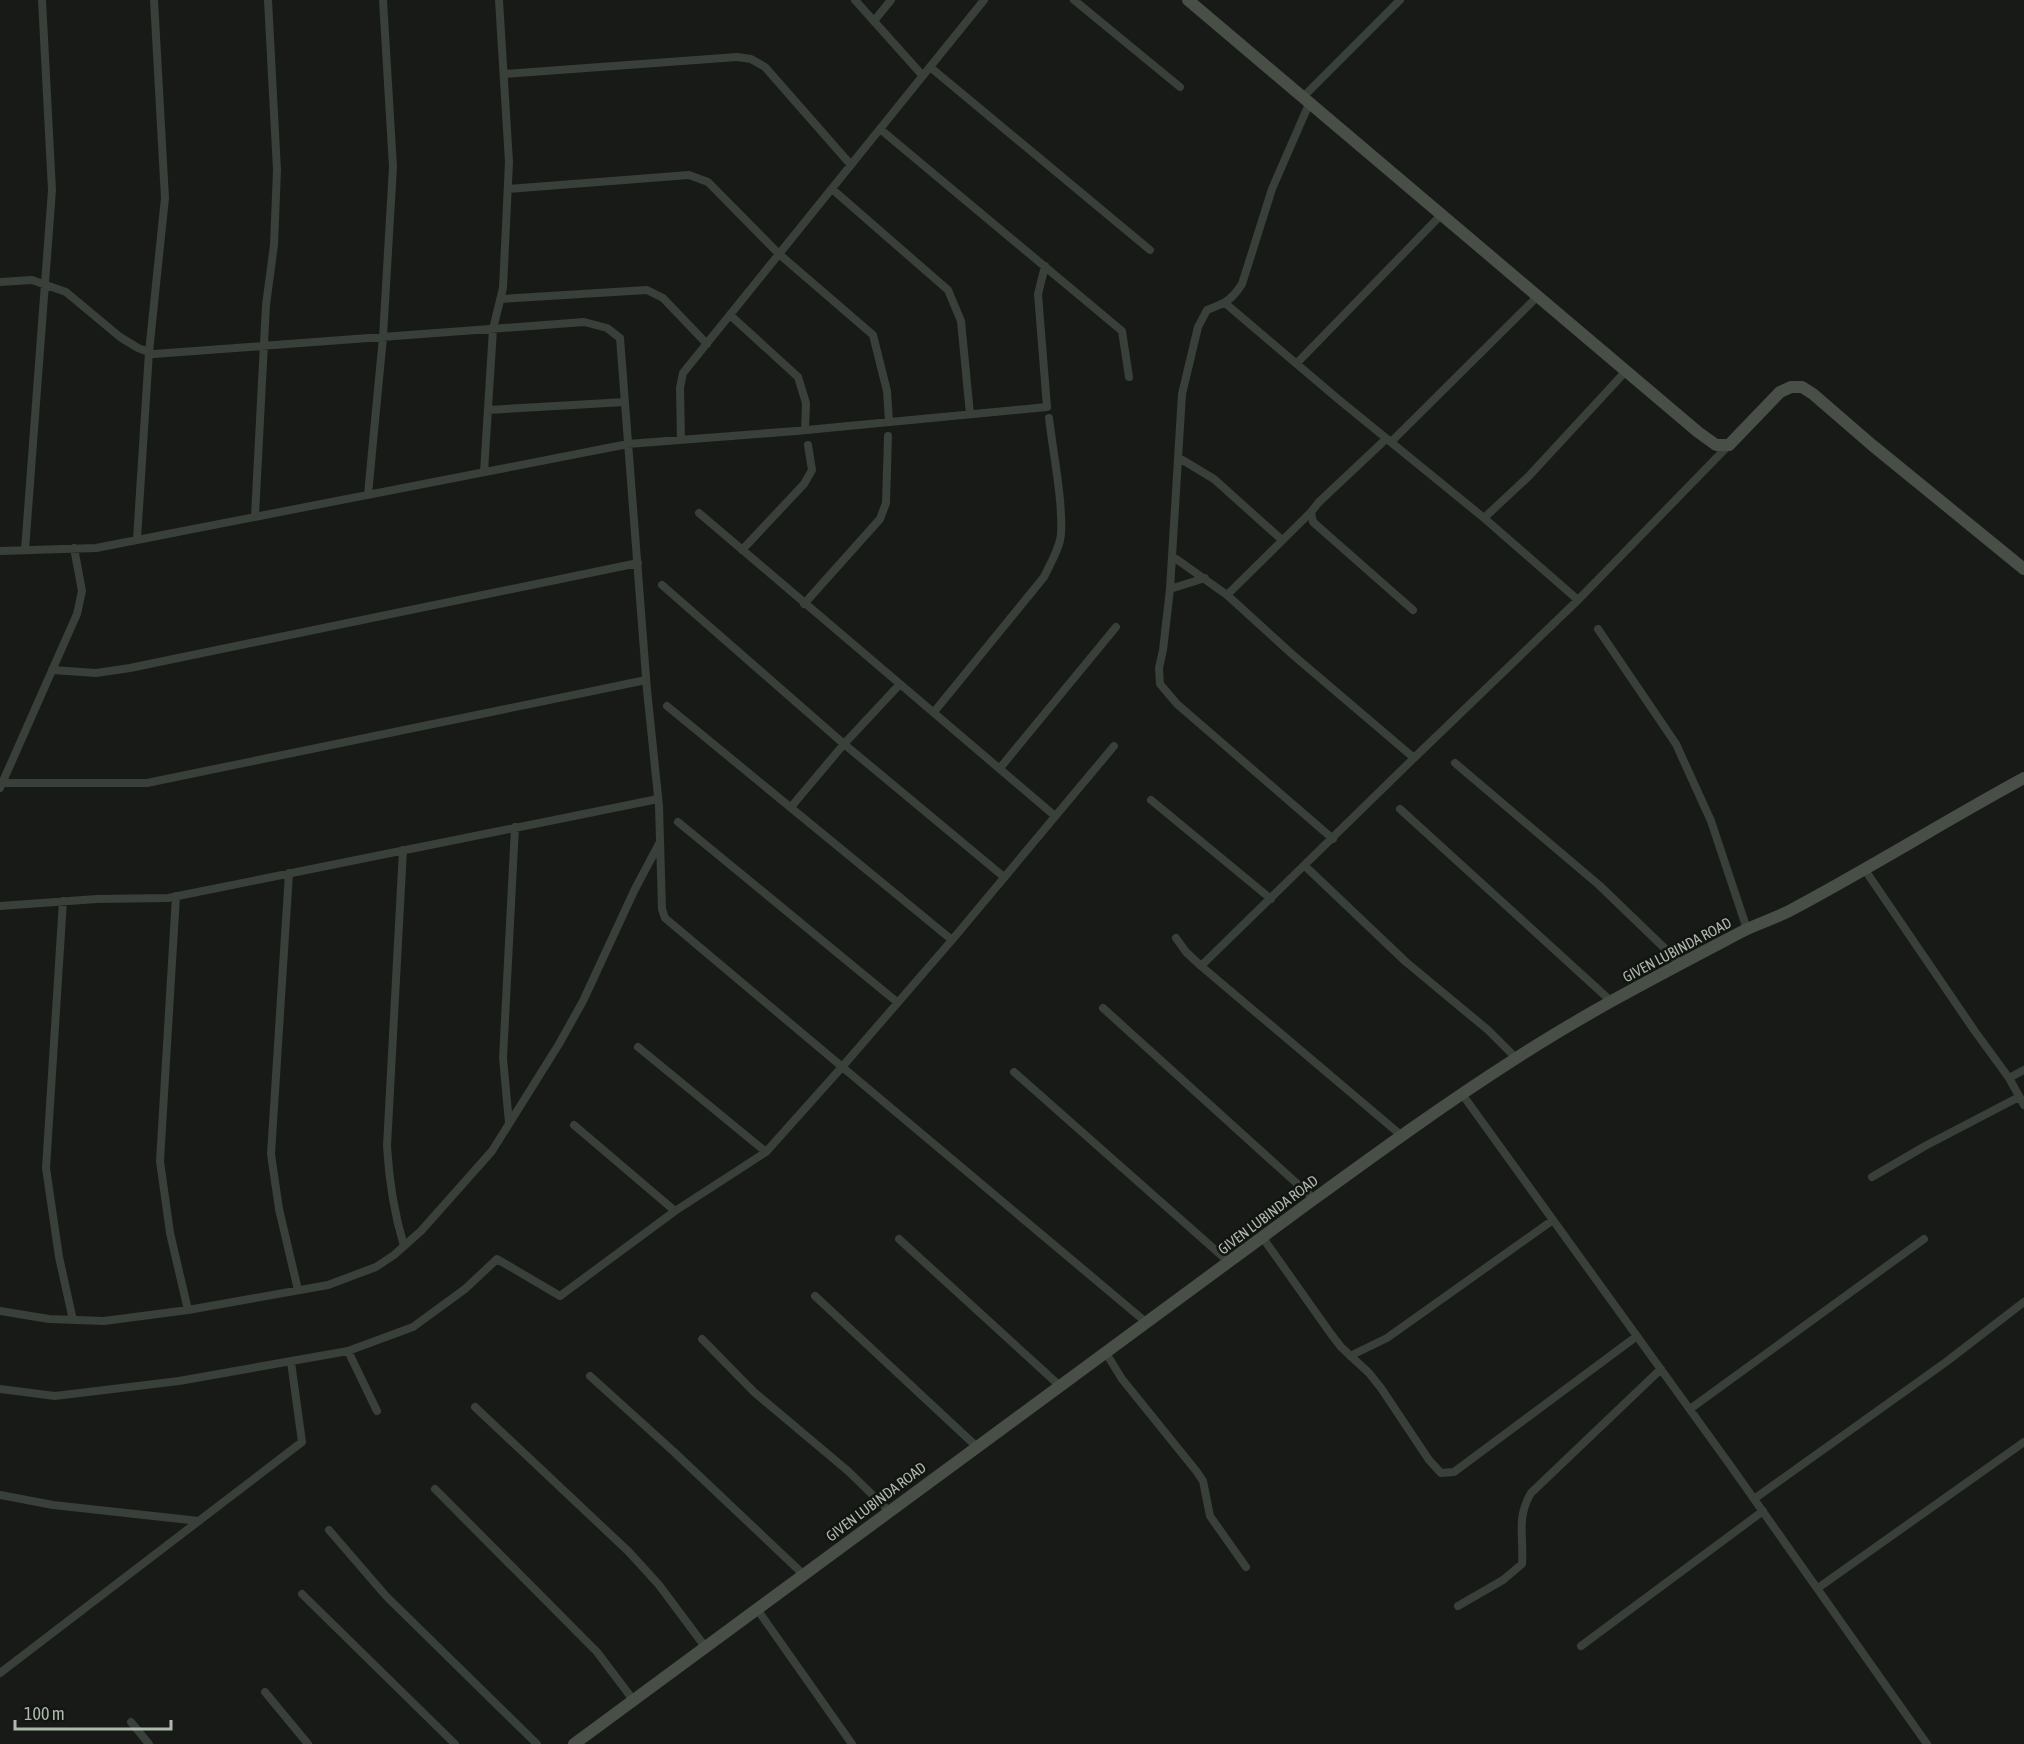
<svg xmlns="http://www.w3.org/2000/svg" width="2024" height="1744" viewBox="0 0 2024 1744" font-family="'Asap Condensed',sans-serif">
<style>
.lines{fill:none;stroke-linecap:round;stroke-linejoin:round}
.street{stroke:#393f39;stroke-width:8}
.secondary{stroke:#484f47;stroke-width:12}
.labels{text-anchor:middle;stroke-width:5;stroke-linejoin:round;paint-order:stroke}
.street-label{font-size:15px;fill:#adb9ab;stroke:#131513}
</style>
<rect width="100%" height="100%" fill="#181a18"/>
<g class="lines">
<!-- street -->
<path class="street" d="M855 0 923 76
M1074 0 1180 87
M874 21 891 0
M930 67 1150 250
M504 74 737 57 751 59 765 67 851 165
M1302 98 1400 0
M1309 104 1272 189 1242 284C1231 301 1225 303 1207 310L1198 327 1182 394 1170 589 1163 650 1159 668 1160 684 1177 704 1333 839
M880 129 1122 331 1129 377
M508 189 689 175 708 182 779 254 873 335 887 391 889 422
M832 189 948 290 961 321 970 414
M0 282 32 280 66 292 120 337 138 348 154 354 584 322 607 328 620 338 647 690 659 806 662 909 665 918 1147 1323
M501 299 647 290 663 298 707 344
M1225 303 1338 399 1484 518 1578 600
M730 315 798 377 806 403 805 430
M1297 363 1441 215
M488 410 625 402
M1386 439 1319 502 1311 512 1313 522 1413 610
M681 440 680 388 683 373 984 0
M1391 442 1537 297
M1179 458 1214 479 1282 540
M484 472 493 329 503 288 509 162 499 0
M368 494 383 337 393 167 383 0
M699 513 900 684
M255 516 266 305 274 245 277 170 268 0
M1484 518 1528 477 1626 371
M137 539 149 352 165 198 154 0
M25 550 52 190 42 0
M742 550 804 484 812 470 808 445
M0 551 96 548 628 444 796 431 1047 407 1038 294 1045 266
M1172 556 1227 595 1293 655 1414 758 1201 966
M662 585 844 744 1004 877
M1170 589 1205 578
M1227 595 1311 512
M804 604 880 519 886 503 888 436
M1598 629 1676 744 1711 821 1747 929
M52 670 96 673 130 668 638 563
M934 712 1044 577C1050 564 1060 548 1061 534 1063 501 1053 452 1049 418
M1414 758 1578 600 1729 445
M1455 763 1599 885 1682 965
M1000 768 1116 627
M2 783H147L646 680
M0 788 77 614 82 591 74 548
M1151 800 1271 899
M791 807 844 744 900 684 1055 816
M1400 809 1612 1002
M678 822 897 1002
M403 850 387 1146C389 1181 394 1213 404 1246
M1305 866 1406 962 1488 1030 1516 1058
M1865 870 1974 1030 2009 1078 2024 1105
M289 873 271 1154 279 1209 298 1290
M176 896 160 1161 170 1233 188 1310
M63 901 46 1168 59 1257 73 1320
M0 906 97 899 168 898 658 799
M1176 938 1186 952 1201 966 1402 1136
M952 940 1114 746
M1103 1008 1314 1199
M638 1047 766 1152
M1014 1072 1230 1263
M2009 1078 2024 1070
M1462 1094 1730 1465 1927 1744
M509 1123 503 1058 515 827
M574 1125 675 1211
M1872 1177 1925 1146 2019 1097
M1263 1238 1331 1334 1341 1347 1369 1373 1381 1388 1429 1460 1441 1473 1454 1472 1637 1336
M899 1239 1060 1386
M815 1296 976 1446
M0 1311 49 1319 104 1321 188 1310 328 1285 376 1267 394 1255 421 1231 492 1151 559 1044 583 1001 635 889 660 842
M702 1339 754 1392 848 1471 889 1511
M348 1351 377 1411
M1106 1353 1122 1379 1197 1472 1203 1481 1210 1516 1246 1567
M1350 1356 1387 1338 1553 1220
M590 1376 673 1451 803 1574
M0 1389 55 1396 179 1381 348 1351 413 1327 465 1289 497 1259 560 1296 675 1211 766 1152 842 1067 952 940 667 706
M475 1407 629 1552 659 1585 706 1648
M1690 1409 1924 1239
M435 1489 597 1652 634 1701
M0 1495 53 1505 199 1521
M1754 1499 1946 1362 2024 1302
M329 1530 386 1596 537 1744
M1818 1588 2024 1442
M302 1594 455 1744
M1458 1606 1503 1580 1522 1564C1524 1537 1516 1518 1531 1493L1661 1369
M757 1609 852 1744
M1581 1646 1763 1511
M0 1673 302 1442 291 1362
M265 1692 308 1744
M131 1722 149 1744"/>
<!-- secondary -->
<path class="secondary" d="M1188 0 1698 432 1716 445H1729L1780 392 1791 387H1802L1813 394 1872 445 2024 569
M574 1744 1314 1199C1380 1151 1446 1103 1515 1059 1587 1012 1669 970 1745 930 1760 923 1776 918 1791 910 1870 868 1945 821 2024 778"/>
</g>
<g class="labels">
<!-- street labels -->
<g class="street-label">
<text transform="translate(1677 950) rotate(-28)" y="5">GIVEN LUBINDA ROAD</text>
<text transform="translate(1268 1215) rotate(-37)" y="5">GIVEN LUBINDA ROAD</text>
<text transform="translate(876 1502) rotate(-37)" y="5">GIVEN LUBINDA ROAD</text>
</g>
</g>
<!-- scale -->
<path d="M15 1720v9h156v-9" fill="none" stroke="#adb9ab" stroke-width="3"/>
<text x="24" y="1720" font-size="18" fill="#adb9ab" stroke="#131513" stroke-width="4.5" paint-order="stroke">100 m</text>
</svg>
